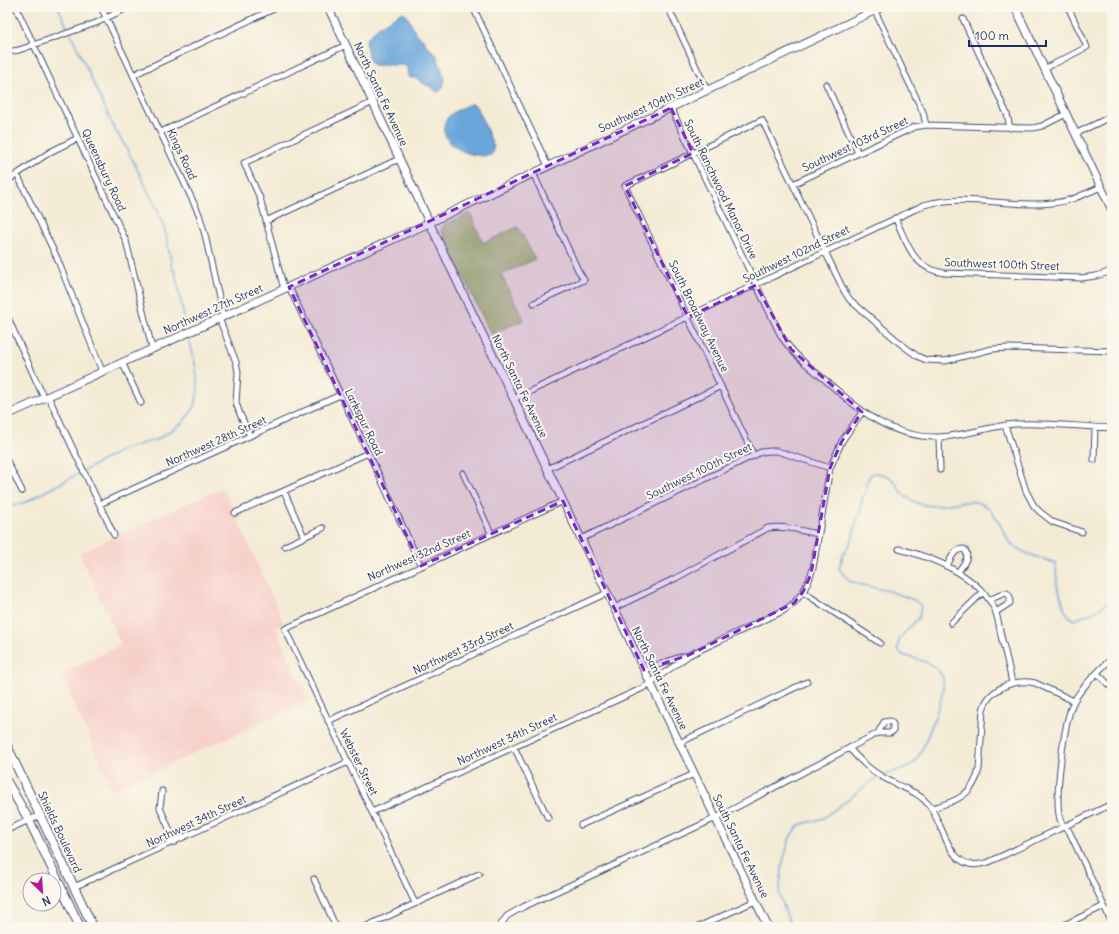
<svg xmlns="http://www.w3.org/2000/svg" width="1119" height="934" viewBox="0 0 1119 934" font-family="Delius,sans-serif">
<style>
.built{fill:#f7d0ca}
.green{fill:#a8c76e;stroke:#627b66}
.water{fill:#6ba6db;stroke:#436a9c}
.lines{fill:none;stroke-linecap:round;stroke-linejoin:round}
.stream{stroke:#6ba6db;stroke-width:1.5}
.street-casing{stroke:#3c4b70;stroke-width:7}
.secondary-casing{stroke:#3c4b70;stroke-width:9}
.primary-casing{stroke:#3c4b70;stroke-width:10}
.street{stroke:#fff;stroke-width:5}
.secondary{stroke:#fff;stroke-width:7}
.primary{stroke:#fff;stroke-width:8}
.marked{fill:#7b2cbf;fill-opacity:0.2;stroke:#7b2cbf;stroke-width:3;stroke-dasharray:8 5;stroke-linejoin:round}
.labels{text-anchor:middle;stroke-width:4;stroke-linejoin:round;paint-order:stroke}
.street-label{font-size:11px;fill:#1b2f5e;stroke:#fbf7ec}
</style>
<rect width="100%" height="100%" fill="#fbf7ec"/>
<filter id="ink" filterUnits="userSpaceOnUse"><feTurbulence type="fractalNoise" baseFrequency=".025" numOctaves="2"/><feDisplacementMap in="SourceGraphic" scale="8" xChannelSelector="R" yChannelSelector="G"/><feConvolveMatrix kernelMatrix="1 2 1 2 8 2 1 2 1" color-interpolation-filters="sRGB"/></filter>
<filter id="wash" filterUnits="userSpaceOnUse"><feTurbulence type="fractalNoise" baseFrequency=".012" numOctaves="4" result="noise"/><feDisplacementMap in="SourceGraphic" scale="16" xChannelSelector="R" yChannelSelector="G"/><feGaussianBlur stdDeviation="0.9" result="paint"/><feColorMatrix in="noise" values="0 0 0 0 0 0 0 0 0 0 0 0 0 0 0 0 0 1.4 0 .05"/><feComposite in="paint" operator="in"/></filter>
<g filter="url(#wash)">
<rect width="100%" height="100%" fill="#f4ebd5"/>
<!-- built -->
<path class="built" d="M223 487 284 623 276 629 309 701 113 790 60 674 121 645 79 553Z"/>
<!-- green -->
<path class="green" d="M470 213 483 243 518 227 535 259 501 275 524 320 491 334 441 230 444 225Z"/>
<!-- water -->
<path class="water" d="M403 12 406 14 417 35 423 39 427 46 436 54 445 79 443 87 439 92H437C431 86 423 84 416 78H411L408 76 407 68 404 65H373C366 60 367 48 366 39L379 26Z
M470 104H473L477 107 494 147 491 155C472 160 432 142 447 119 452 111 462 108 470 104Z"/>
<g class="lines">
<!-- stream -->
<path class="stream" d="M58 7 69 31
M71 34 114 128 127 149 158 211 166 234 172 268 175 272 185 322
M7 507 26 502 124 449 158 439 181 424 192 411 196 401 198 391 196 368 190 342
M884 775C894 770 906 770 915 762 921 757 941 701 943 691 943 687 944 681 943 678 936 662 917 659 902 655L898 650 899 639 919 617 921 606 914 600 889 591 858 584 849 581 839 569 843 555 852 540 858 516 861 511 862 498 867 490 866 483 871 474C879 471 890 476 895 482 897 484 897 486 898 488 902 495 912 501 920 504 939 511 969 494 985 506 997 514 1000 526 1007 538 1016 553 1039 557 1055 563L1056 568 1057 584 1065 611 1073 620 1096 611 1109 601 1112 590
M791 927 779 894 783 862 790 837 799 825 824 818 873 780 880 777"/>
</g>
</g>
<g filter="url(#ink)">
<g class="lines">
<defs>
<path id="street" d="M16 7 126 241 152 348
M101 7 199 214 205 235 223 316
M473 7 548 166
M668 7 707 90
M875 11 923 112 926 125
M963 19 1007 114 1010 128
M7 52 19 50 96 23 129 7
M1044 69 1087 47 1068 7
M133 75 278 7
M826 84 858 153
M671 108 781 336C792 353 808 366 824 379 859 410 889 438 940 437 966 436 990 426 1015 424 1047 422 1080 427 1112 428
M161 132 346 45
M1075 134 1112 116
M533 173 578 270 584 280 534 303
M17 174 57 258 102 371
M7 181 50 152 78 138
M793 184 914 127 926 125 1033 128 1042 126 1066 114
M895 218C908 244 912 269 945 273L1081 278 1096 276 1112 271
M266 221 399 159
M289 287 378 473 421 566
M284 289 260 198 244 163 373 102
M7 316 44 398
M219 318 236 362 238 372 236 403 240 414 250 436
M122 362 141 403
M48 396 114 535
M514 399 924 205C965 193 1009 208 1052 203 1069 202 1085 194 1101 187
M1005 425 1026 491 1034 506 1040 512 1053 522 1082 532
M939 437 940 470
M754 456 625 186 762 120 844 291 850 300 901 344 917 356 926 360 945 361 992 349 1009 348 1112 351
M1094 460 1095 428
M7 461 22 491
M547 469 721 386
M463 473 491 533
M284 491 304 537
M100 504 340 395
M235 513 368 453
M581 539 761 452 771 451H777L830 468
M285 546 323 528
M899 549C932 557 976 575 993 606 998 615 999 626 1001 636 1005 651 1009 667 1012 683
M947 566C951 558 954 549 964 549 971 556 963 565 958 572
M803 592 880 643
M989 600 1005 593H1007L1010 597V603L996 612
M614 608 676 578 768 528C784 525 802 531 818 534
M951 623 982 593
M1112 658C1099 671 1083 685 1074 701 1064 720 1054 799 1060 819 1061 824 1066 827 1069 831L1112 923
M644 670 677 658 689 655 783 611 794 603 803 592 809 580 813 568 830 468 842 441 862 412
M1097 673 1112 688
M328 721 607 593
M679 743 807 682
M514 747 548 818
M849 748C860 761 876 775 892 782 904 789 919 792 928 804 946 825 947 877 989 862L1112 804
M162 791 160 808 175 842
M932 808C955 802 974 795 979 769L983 710C988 689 1015 678 1035 683L1074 701
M372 812 643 688 688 656
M581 825 694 774
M7 830 40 815
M314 879 336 927
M74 887 348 762
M415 903 285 629 563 501
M365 927 479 874
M499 927 507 916 523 907 716 818 878 733H890L893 731V724L890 721 884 722 878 733
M698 927 755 901
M1060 927 1104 906"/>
<path id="secondary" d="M328 7 455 277 768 927
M1015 7 1112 210
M7 415 429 223 882 7"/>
<path id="primary" d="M7 746 93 927
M7 782 29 820 80 927"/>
</defs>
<!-- street casing -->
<use href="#street" class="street-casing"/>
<!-- secondary casing -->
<use href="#secondary" class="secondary-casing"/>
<!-- primary casing -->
<use href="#primary" class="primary-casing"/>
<!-- street -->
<use href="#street" class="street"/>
<!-- secondary -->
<use href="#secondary" class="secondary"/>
<!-- primary -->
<use href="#primary" class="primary"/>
</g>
</g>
<!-- marked area -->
<path class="marked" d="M671 108 693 153 625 186 688 317 756 285 791 349 862 412 842 441 830 468 811 574 803 592 794 603 689 655 644 670 563 501 421 566 289 287Z"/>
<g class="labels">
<!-- street labels -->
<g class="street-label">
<text transform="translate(381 94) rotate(65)" y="4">North Santa Fe Avenue</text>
<text transform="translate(651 105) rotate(-25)" y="4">Southwest 104th Street</text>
<text transform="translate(855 144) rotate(-25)" y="4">Southwest 103rd Street</text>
<text transform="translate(182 154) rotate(65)" y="4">Kings Road</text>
<text transform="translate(104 170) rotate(65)" y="4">Queensbury Road</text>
<text transform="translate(721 189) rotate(64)" y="4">South Ranchwood Manor Drive</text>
<text transform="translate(796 254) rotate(-26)" y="4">Southwest 102nd Street</text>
<text transform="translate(1002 264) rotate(2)" y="4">Southwest 100th Street</text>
<text transform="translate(213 309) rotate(-24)" y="4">Northwest 27th Street</text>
<text transform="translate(699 316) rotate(64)" y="4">South Broadway Avenue</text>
<text transform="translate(520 386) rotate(64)" y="4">North Santa Fe Avenue</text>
<text transform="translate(364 422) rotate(64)" y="4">Larkspur Road</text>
<text transform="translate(216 441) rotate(-24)" y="4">Northwest 28th Street</text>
<text transform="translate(699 471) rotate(-26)" y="4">Southwest 100th Street</text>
<text transform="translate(419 555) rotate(-24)" y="4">Northwest 32nd Street</text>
<text transform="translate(463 648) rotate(-25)" y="4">Northwest 33rd Street</text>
<text transform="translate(660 678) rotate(64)" y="4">North Santa Fe Avenue</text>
<text transform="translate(507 739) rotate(-25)" y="4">Northwest 34th Street</text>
<text transform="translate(359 762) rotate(64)" y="4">Webster Street</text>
<text transform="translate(196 821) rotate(-25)" y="4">Northwest 34th Street</text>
<text transform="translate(60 832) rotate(65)" y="4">Shields Boulevard</text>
<text transform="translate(741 846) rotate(64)" y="4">South Santa Fe Avenue</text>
</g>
</g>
<!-- margin -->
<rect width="1119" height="934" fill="none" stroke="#fbf7ec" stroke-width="24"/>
<!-- north arrow -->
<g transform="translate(42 892) rotate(155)"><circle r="19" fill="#fbf7ec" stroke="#a1a7b3"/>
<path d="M0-3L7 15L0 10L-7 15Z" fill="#b5179e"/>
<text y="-6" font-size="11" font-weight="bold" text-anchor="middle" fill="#1b2f5e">N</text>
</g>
<!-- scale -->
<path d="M969 40v6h77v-6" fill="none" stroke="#1b2f5e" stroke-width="2"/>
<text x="975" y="40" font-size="12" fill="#1b2f5e" stroke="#fbf7ec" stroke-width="3" paint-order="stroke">100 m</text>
</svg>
